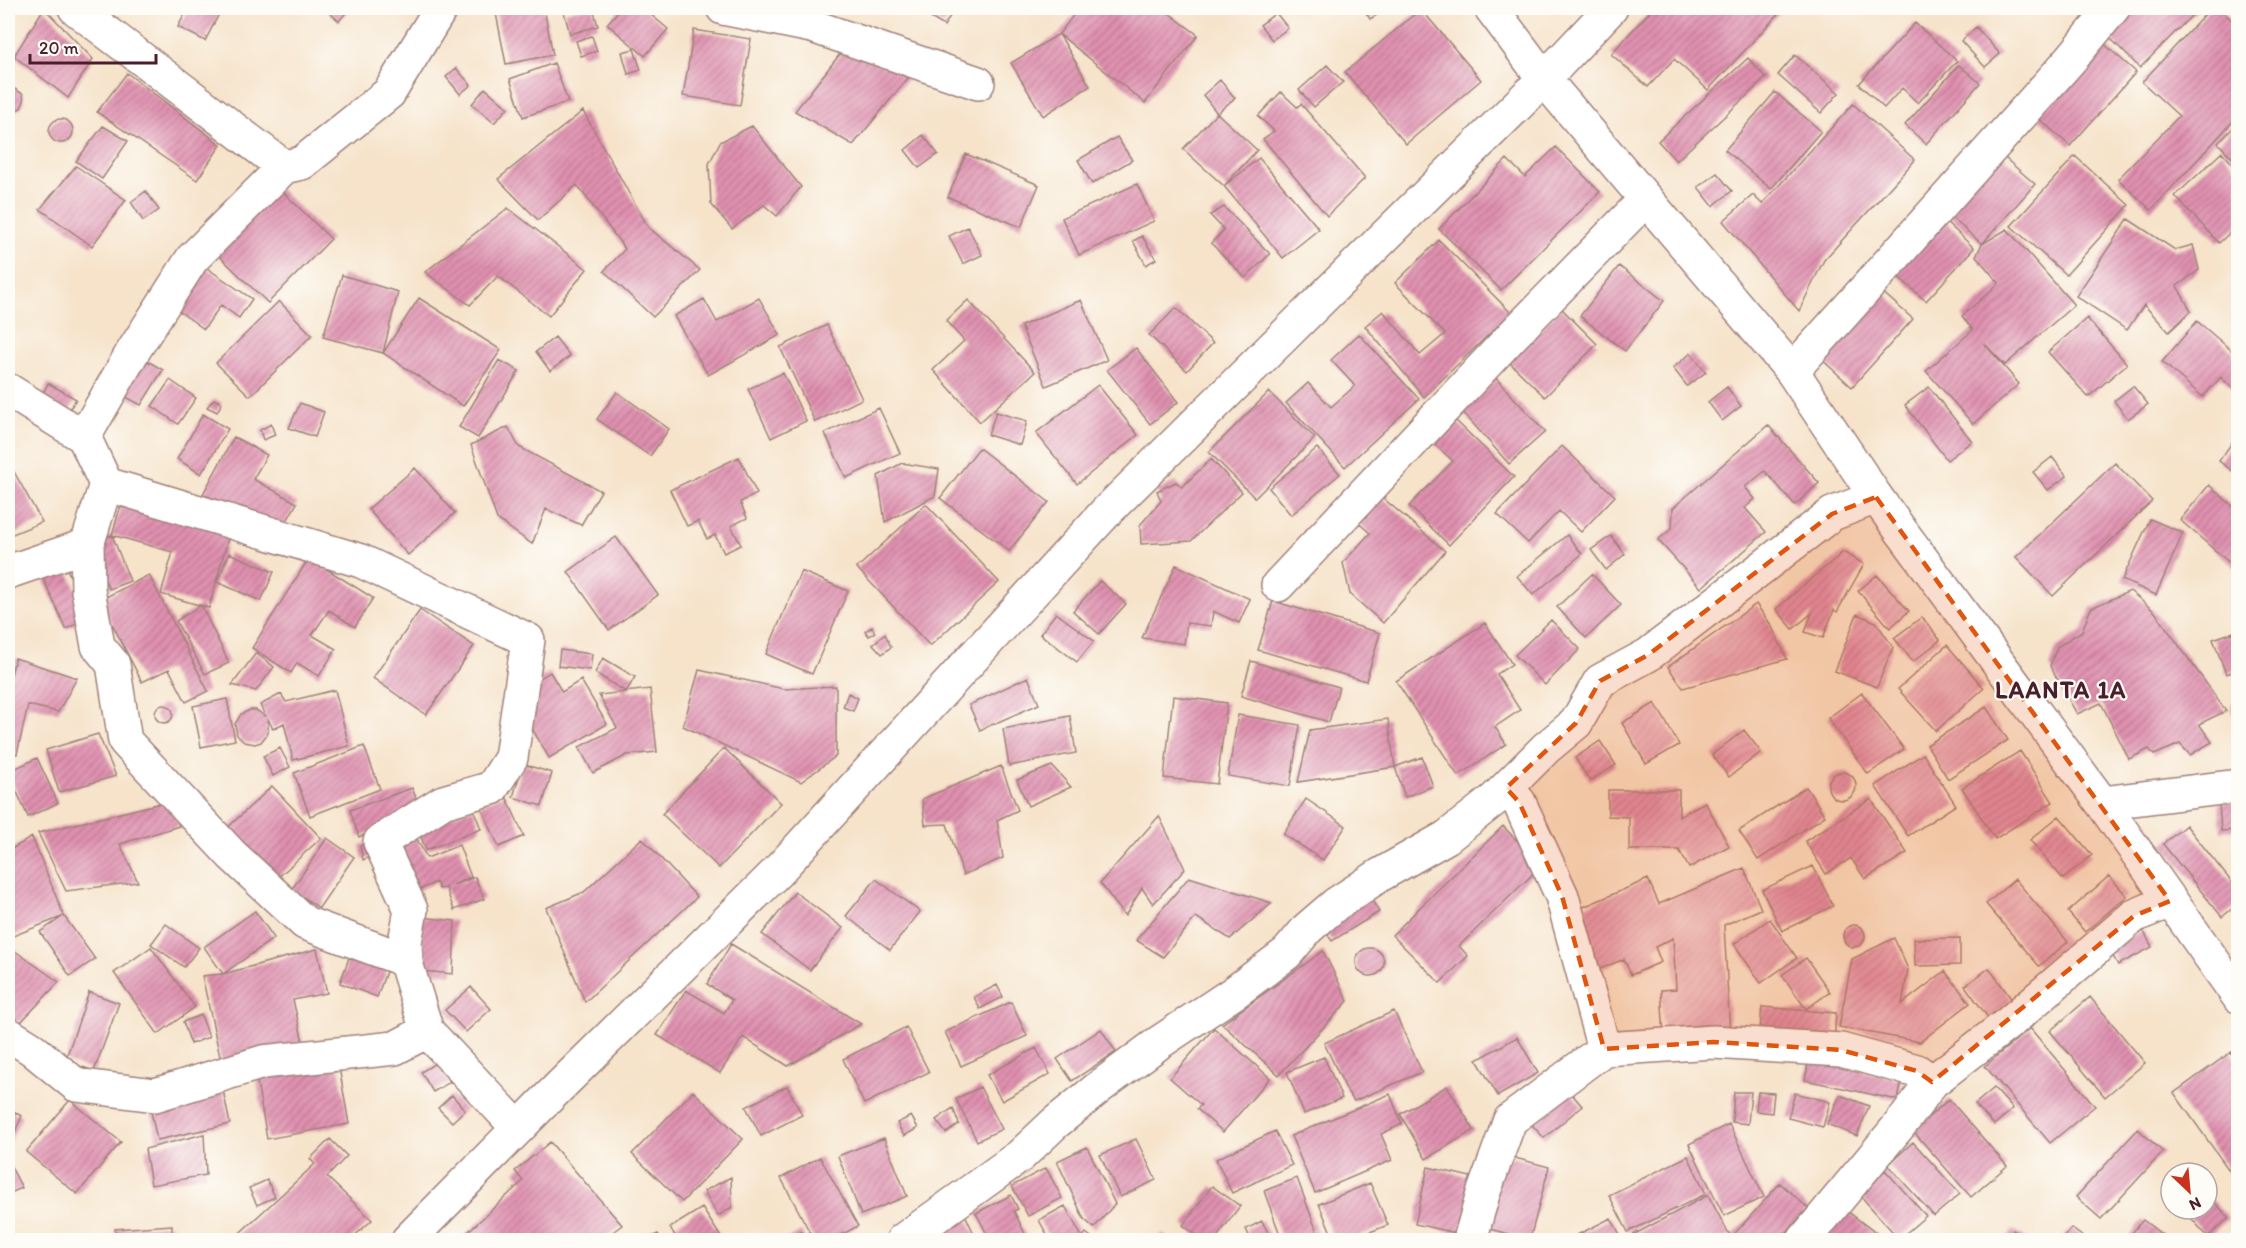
<svg xmlns="http://www.w3.org/2000/svg" width="2246" height="1248" viewBox="0 0 2246 1248" font-family="Itim,sans-serif">
<style>
.building{fill:url(#building-hatch)}
.lines{fill:none;stroke-linecap:round;stroke-linejoin:round}
.minor-casing{stroke:#a0817a;stroke-width:36}
.tertiary-casing{stroke:#a0817a;stroke-width:36}
.minor{stroke:#fff;stroke-width:33}
.tertiary{stroke:#fff;stroke-width:33}
.marked{fill:#e0560e;fill-opacity:0.2;stroke:#e0560e;stroke-width:4.5;stroke-dasharray:12 8;stroke-linejoin:round}
.labels{text-anchor:middle;stroke-width:4.5;stroke-linejoin:round;paint-order:stroke}
.district-label{font-size:24px;font-weight:bold;letter-spacing:1.5px;fill:#4a1f2b;stroke:#fdfcf7}
</style>
<defs>
<pattern id="building-hatch" width="6" height="6" patternUnits="userSpaceOnUse" patternTransform="scale(1.5)"><rect width="6" height="6" fill="#e091b0"/><path d="M-1 1l2-2M0 6l6-6M5 7l2-2" fill="none" stroke="#b8768f"/></pattern>
</defs>
<rect width="100%" height="100%" fill="#fdfcf7"/>
<filter id="ink" filterUnits="userSpaceOnUse"><feTurbulence type="fractalNoise" baseFrequency=".0167" numOctaves="2"/><feDisplacementMap in="SourceGraphic" scale="12" xChannelSelector="R" yChannelSelector="G"/><feConvolveMatrix kernelMatrix="1 2 1 2 8 2 1 2 1" color-interpolation-filters="sRGB"/></filter>
<filter id="wash" filterUnits="userSpaceOnUse"><feTurbulence type="fractalNoise" baseFrequency=".008" numOctaves="4" result="noise"/><feDisplacementMap in="SourceGraphic" scale="24" xChannelSelector="R" yChannelSelector="G"/><feGaussianBlur stdDeviation="1.35" result="paint"/><feColorMatrix in="noise" values="0 0 0 0 0 0 0 0 0 0 0 0 0 0 0 0 0 1.4 0 .05"/><feComposite in="paint" operator="in"/></filter>
<g filter="url(#wash)">
<rect width="100%" height="100%" fill="#f6e3ca"/>
<g id="blocks">
<!-- building -->
<path class="building" d="M44 8 93 59 68 98 14 56Z
M188 8H222L205 41 178 27Z
M324 8H350L339 21Z
M495 8H544L553 55 506 64Z
M581 8H593L598 26 570 34 564 12Z
M621 8H643L668 29 645 56 607 24Z
M914 8H955L944 26Z
M1079 8H1162L1198 35 1145 103 1059 34Z
M1363 8H1389L1370 19Z
M1653 8H1784L1708 90 1674 59 1648 87 1611 54Z
M2124 8H2199L2140 68 2105 33Z
M2211 8H2219L2238 26V116L2151 210 2118 179 2179 116 2142 82Z
M1421 9 1481 80 1406 144 1345 72Z
M1276 13 1288 28 1272 40 1260 25Z
M1915 23 1957 61 1918 103 1902 88 1884 108 1859 84Z
M1976 27 2000 54 1985 67 1961 41Z
M694 30 751 39 740 105 683 96Z
M1059 34 1090 86 1043 116 1011 63Z
M592 36 597 51 581 56 576 41Z
M2102 42 2136 72 2070 146 2035 115Z
M634 49 641 70 628 74 622 52Z
M844 49 913 72 853 145 795 111Z
M1795 55 1839 93 1821 113 1778 75Z
M1748 58 1766 78 1676 161 1658 141Z
M554 63 568 102 523 117 510 79Z
M1327 65 1343 82 1314 107 1299 90Z
M1959 65 1980 83 1926 144 1905 125Z
M456 68 471 85 460 94 446 77Z
M127 73 221 145 197 180 97 112Z
M1220 80 1235 98 1217 113 1203 95Z
M13 88 23 94 24 101 21 108 13 112 8 111V89Z
M485 88 508 108 494 123 472 104Z
M1281 92 1297 107 1301 104 1365 178 1327 216 1263 139 1274 131 1258 116Z
M1775 92 1821 131 1771 189 1725 150Z
M1853 104 1915 160 1824 260 1799 311 1723 221 1753 195 1762 204Z
M583 111 648 227 700 270 653 317 604 271 625 249 577 185 538 220 498 179Z
M1217 113 1257 150 1224 186 1183 149Z
M49 131a12 12 0 1 1 24 0a12 12 0 1 1-24 0Z
M2238 123V164L2218 143Z
M103 126 128 141 102 179 76 161Z
M752 126 801 187 777 216 764 205 732 229 711 204 709 164 720 142Z
M923 135 938 154 919 168 905 150Z
M1117 137 1132 160 1092 184 1078 160Z
M1556 147 1600 192 1501 290 1439 229 1507 159 1525 177Z
M1998 152 2035 184 1982 244 1945 212Z
M2222 152 2238 170V225L2219 243 2175 196Z
M966 154 1039 185 1021 227 948 197Z
M2075 156 2129 205 2066 275 2011 226Z
M1259 158 1319 229 1283 258 1224 186Z
M76 166 126 200 92 246 40 209Z
M1717 173 1732 191 1713 206 1698 187Z
M1137 184 1154 221 1079 255 1062 218Z
M278 187 331 239 268 303 214 251Z
M146 191 159 210 143 221 131 202Z
M1224 207 1270 254 1245 278 1211 243 1224 230 1210 215Z
M508 208 587 269 549 316 498 276 470 305 425 272Z
M1943 219 1974 248 1926 301 1894 273Z
M2128 219 2175 250 2193 245 2199 270 2177 286 2191 311 2169 332 2144 305 2127 330 2076 296Z
M968 227 982 255 963 264 949 236Z
M2007 229 2074 305 2005 365 1984 343 2019 384 1973 424 1926 371 1973 330 1962 316 1999 283 1976 256 1982 244Z
M1142 236 1156 259 1146 265 1133 241Z
M1439 240 1511 313 1424 397 1365 326 1383 311 1420 355 1445 334 1395 283Z
M204 266 252 299 239 318 221 305 204 329 175 308Z
M1619 266 1664 301 1625 351 1580 316Z
M342 275 398 292 383 353 323 337Z
M1880 290 1913 319 1852 387 1819 357Z
M8 292 13 300 8 310Z
M419 298 501 350 463 406 383 353Z
M759 298 780 335 708 375 674 316 704 299 717 322Z
M968 300 1035 372 980 422 933 370 964 341 946 321Z
M1081 300 1107 360 1046 386 1021 326Z
M279 301 312 335 250 396 216 363Z
M1176 308 1213 343 1187 371 1149 335Z
M1561 308 1597 344 1545 397 1509 362Z
M2087 318 2127 364 2088 397 2048 352Z
M2197 321 2238 356V394L2221 377 2203 397 2162 362Z
M827 325 862 399 815 422 780 347Z
M1359 334 1419 399 1345 467 1286 403 1308 383 1331 407 1355 386 1331 360Z
M555 337 570 356 550 371 536 352Z
M1136 348 1178 402 1150 424 1107 370Z
M1691 353 1706 372 1687 386 1673 368Z
M139 356 163 370 141 405 117 392Z
M499 360 519 371 478 438 459 427Z
M783 373 806 421 771 438 748 389Z
M1494 376 1545 432 1509 464 1459 408Z
M170 380 196 398 178 424 152 406Z
M48 383 76 399 65 417 39 402Z
M1098 385 1138 435 1077 484 1036 433Z
M2133 386 2148 404 2128 419 2114 401Z
M1727 387 1741 406 1722 421 1708 402Z
M1929 387 1972 441 1947 460 1905 405Z
M617 392 669 429 650 456 597 419Z
M1269 392 1315 438 1255 498 1209 452Z
M214 399 222 403 217 412 207 407Z
M300 403 324 412 315 437 289 428Z
M879 408 900 453 846 478 825 433Z
M996 412 1027 421 1020 445 988 435Z
M203 414 228 429 201 474 177 459Z
M1451 416 1514 477 1449 545 1409 506 1453 461 1428 438Z
M271 424 275 435 263 440 260 430Z
M1768 425 1819 483 1795 505 1765 471 1745 487 1755 499 1745 508 1766 532 1701 588 1658 540 1672 528 1673 508Z
M508 427 519 447 601 491 581 525 546 509 532 544 497 519 471 445Z
M2238 434V475L2219 461Z
M234 437 267 455 253 479 297 503 279 535 203 494Z
M1562 446 1615 496 1581 532 1559 511 1528 543 1497 514Z
M979 448 1049 502 1009 551 940 498Z
M1317 448 1340 474 1291 515 1269 488Z
M739 457 757 494 740 502 747 518 731 526 741 545 724 553 715 535 707 539 698 521 687 526 670 490Z
M2052 457 2067 476 2048 490 2033 472Z
M1211 459 1242 492 1191 541 1141 544 1140 525 1161 501 1157 491 1176 482 1182 487Z
M8 461 42 522 8 536Z
M902 463 939 469 935 496 885 522 878 476Z
M2115 463 2152 501 2053 596 2016 557Z
M415 468 455 513 408 555 368 509Z
M2209 485 2238 511V570L2180 520Z
M1377 493 1445 551 1383 623 1350 594 1343 563 1370 533 1355 520Z
M122 501 230 531 209 608 161 594 173 552 112 535Z
M926 504 999 582 930 646 857 568Z
M2150 519 2183 533 2156 595 2122 580Z
M112 535 130 581 109 589 100 568 99 540Z
M1567 535 1582 554 1533 595 1517 576Z
M1611 536 1625 554 1606 570 1591 550Z
M616 537 658 595 609 630 568 572Z
M1843 552 1864 564 1837 612 1834 610 1823 638 1805 632 1812 613 1793 629 1776 609Z
M229 553 274 572 261 601 217 582Z
M309 558 373 598 355 627 329 610 312 635 336 649 319 676 297 663 291 673 252 648Z
M65 565 90 618 66 629 42 576Z
M1176 565 1250 599 1239 623 1213 611 1211 626 1187 623 1184 644 1142 638Z
M801 571 848 591 812 674 766 654Z
M1592 574 1621 605 1586 638 1557 607Z
M149 575 208 691 186 702 169 669 142 682 100 600Z
M1877 575 1909 611 1890 628 1858 591Z
M1100 581 1126 604 1099 634 1073 611Z
M2130 591 2155 612 2226 711 2199 724 2212 742 2190 755 2180 744 2154 755 2149 749 2129 759 2101 703 2077 714 2050 666 2057 647 2082 631 2091 608Z
M1273 601 1380 633 1366 681 1258 650Z
M1756 604 1771 625 1787 659 1683 688 1668 667Z
M201 605 229 663 205 674 176 621Z
M420 610 474 646 426 715 373 678Z
M1056 613 1094 641 1077 662 1040 634Z
M1857 614 1876 622 1893 647 1877 687 1835 671Z
M1922 617 1940 640 1913 662 1894 638Z
M1551 620 1580 649 1545 685 1515 655Z
M1485 623 1512 664 1497 674 1520 710 1495 727 1506 744 1458 776 1396 681Z
M872 627 875 633 869 636 865 631Z
M2234 632 2236 640H2238V670L2226 674 2213 639Z
M885 634 891 647 882 654 873 644Z
M1947 645 1984 688 1936 731 1898 689Z
M560 650 592 654 590 670 558 666Z
M256 653 274 667 256 691 232 685Z
M15 658 77 678 58 712 28 705 17 754 8 752V687Z
M603 658 635 677 626 692 595 673Z
M1251 661 1339 687 1329 722 1241 696Z
M699 670 784 689 836 686V756L801 782 683 726Z
M550 672 562 692 581 680 607 724 549 758 523 713 530 684Z
M1028 677 1039 704 980 730 969 705Z
M650 689 657 752 627 755 593 773 579 747 617 728 599 695Z
M335 690 349 746 293 760 284 723 273 729 268 719V733L261 742 255 744 244 742 237 735 235 724 241 714 250 710H256L266 717 260 705 281 694 286 702Z
M848 693 858 698 853 711 843 707Z
M1862 693 1904 749 1868 774 1828 718Z
M1173 696 1227 703 1217 784 1164 778Z
M227 699 235 740 201 747 193 706Z
M1655 703 1679 745 1646 764 1622 723Z
M2238 703V732L2231 705Z
M155 714a9 9 0 1 1 18 0a9 9 0 1 1-18 0Z
M1986 707 2008 740 1948 779 1927 745Z
M1238 715 1300 725 1290 786 1228 776Z
M1070 716 1076 753 1009 766 1003 729Z
M1388 719 1395 767 1298 782 1310 730Z
M1744 730 1761 752 1729 777 1712 755Z
M98 734 116 776 59 792 46 750Z
M1600 741 1616 765 1590 781 1575 758Z
M364 746 380 789 310 816 294 773Z
M280 748 290 767 273 776 263 756Z
M724 748 781 803 719 868 662 814Z
M2020 751 2053 802 1995 839 1962 788Z
M1923 754 1956 805 1908 836 1875 786Z
M1422 757 1433 786 1405 797 1395 767Z
M37 758 58 803 28 817 8 772Z
M523 764 552 773 542 806 513 797Z
M1001 766 1018 810 997 820 1003 858 963 875 947 824 925 825 922 799Z
M1052 766 1071 787 1028 806 1017 780Z
M1828 786a14 14 0 1 1 28 0a14 14 0 1 1-28 0Z
M272 786 321 838 273 882 225 830Z
M1806 787 1825 816 1758 860 1739 831Z
M412 788 422 813 359 837 350 810Z
M1608 790H1679V816L1705 802 1729 846 1689 868 1679 850H1629V817L1608 816Z
M505 794 524 836 499 847 480 805Z
M1306 799 1346 826 1323 860 1283 834Z
M1871 799 1907 853 1865 879 1851 858 1826 874 1805 841Z
M170 801 179 826 120 844 138 882 66 891 38 833Z
M2238 801V830L2221 831 2219 803Z
M473 808 481 829 426 850 418 829Z
M1159 816 1185 869 1153 904 1142 888 1125 916 1100 883Z
M2059 816 2092 855 2063 879 2030 840Z
M2186 825 2238 890V904L2222 917 2163 844Z
M1503 826 1541 866 1459 946 1468 956 1440 983 1392 935Z
M412 830 427 858 459 845 471 877 453 885 475 877 484 899 454 910 446 888 439 889 436 882 413 893 391 845Z
M32 837 64 916 8 938V851Z
M327 838 354 857 319 908 292 889Z
M642 838 697 897 585 1002 546 908 584 892Z
M370 840 377 853 363 860 360 846Z
M1813 866 1833 906 1782 931 1762 890Z
M1744 868 1761 909 1724 925 1730 1034 1664 1037 1661 990 1676 989 1673 938 1655 947 1661 962 1631 975 1624 959 1598 970 1572 912 1648 879 1659 904Z
M2109 876 2127 896 2085 932 2068 912Z
M1189 877 1272 903 1230 939 1196 917 1163 957 1136 940Z
M876 879 920 912 890 950 846 916Z
M2015 879 2068 942 2039 966 1986 904Z
M795 892 843 928 810 970 762 934Z
M1369 895 1379 912 1332 941 1321 925Z
M255 911 274 938 223 974 204 947Z
M64 916 95 959 70 976 40 932Z
M421 917 455 921 453 974 423 971Z
M1770 919 1797 958 1761 983 1734 944Z
M166 924 199 948 184 967 151 944Z
M1843 936a11 11 0 1 1 22 0a11 11 0 1 1-22 0Z
M2143 930 2152 947 2118 965 2109 949Z
M1894 938 1908 969 1902 1004 1945 971 1970 1003 1920 1042 1839 1027 1852 959Z
M1960 938V965L1915 966 1914 939Z
M731 944 861 1024 788 1066 743 1037 720 1073 657 1035 686 990 724 1013 732 1000 707 984Z
M8 946 59 982 20 1023 8 1016Z
M151 947 195 1007 158 1034 114 973Z
M1356 962a14 14 0 1 1 28 0a14 14 0 1 1-28 0Z
M317 949 327 993 293 1000 303 1042 221 1061 202 976 223 974Z
M1323 951 1348 1001 1279 1075 1222 1024Z
M351 952 388 966 377 997 340 983Z
M1806 958 1830 992 1806 1009 1782 975Z
M1989 968 2013 1001 1989 1019 1965 986Z
M997 985 1003 997 980 1009 974 997Z
M471 987 491 1009 466 1032 445 1010Z
M89 992 119 1003 94 1071 65 1061Z
M2090 997 2145 1063 2105 1097 2050 1031Z
M1011 1002 1027 1036 961 1066 945 1032Z
M1762 1007 1836 1013 1834 1045 1759 1040Z
M1394 1011 1422 1072 1354 1101 1347 1091 1324 1043Z
M201 1015 209 1037 191 1044 183 1022Z
M906 1027 929 1072 864 1104 843 1059Z
M1214 1028 1270 1078 1223 1132 1197 1109 1201 1105 1170 1078Z
M2030 1028 2095 1106 2050 1143 1985 1066Z
M1101 1029 1116 1052 1072 1081 1057 1059Z
M1517 1037 1538 1073 1498 1096 1477 1060Z
M1036 1048 1050 1074 1002 1101 987 1075Z
M2231 1052 2238 1063V1183L2174 1093Z
M1324 1057 1342 1098 1304 1114 1287 1072Z
M1809 1058 1902 1080 1898 1100 1805 1080Z
M338 1061 349 1124 267 1139 256 1076Z
M437 1062 450 1082 433 1092 421 1072Z
M222 1085 230 1124 157 1140 149 1102Z
M787 1086 802 1115 761 1136 746 1107Z
M1447 1086 1474 1130 1426 1159 1400 1114Z
M1565 1086 1582 1106 1544 1138 1526 1118Z
M980 1087 1002 1129 977 1141 956 1099Z
M1994 1088 2013 1109 1994 1125 1975 1104Z
M693 1091 743 1139 682 1202 632 1154Z
M1734 1092H1751L1748 1124 1732 1122Z
M1758 1092 1774 1093 1772 1113 1756 1111Z
M1795 1093 1830 1102 1823 1127 1788 1118Z
M1390 1094 1402 1124 1381 1134 1392 1160 1315 1193 1291 1136Z
M452 1095 465 1110 452 1122 438 1108Z
M1840 1095 1869 1106 1857 1136 1827 1124Z
M1949 1099 2007 1166 1971 1197 1913 1131Z
M70 1100 121 1142 77 1194 26 1152Z
M953 1108 959 1124 946 1133 936 1120Z
M8 1109 22 1116 8 1147Z
M911 1116 918 1128 904 1136 897 1123Z
M1729 1124 1764 1197 1724 1216 1689 1144Z
M2138 1129 2163 1152 2101 1219 2076 1197Z
M1275 1131 1292 1165 1232 1193 1216 1159Z
M204 1134 206 1175 151 1185 145 1149Z
M884 1138 907 1196 861 1215 838 1156Z
M330 1139 347 1156 327 1177 372 1220 350 1240H232L315 1164 310 1159Z
M1136 1139 1156 1180 1120 1197 1100 1155Z
M550 1142 622 1225 602 1240H459L523 1181 515 1171Z
M1913 1142 1960 1194 1934 1216 1888 1165Z
M1087 1147 1115 1204 1094 1228 1084 1219 1057 1161Z
M1504 1155 1549 1167 1530 1239 1485 1228Z
M1688 1156 1706 1194 1628 1232 1609 1195Z
M820 1157 858 1226 832 1240H814L781 1178Z
M10 1165 22 1188 8 1194V1177Z
M1428 1167 1479 1179 1466 1235 1415 1224Z
M1046 1168 1062 1198 1028 1216 1012 1186Z
M1885 1170 1926 1216 1899 1239 1858 1193Z
M731 1177 732 1207 718 1216 704 1191Z
M1297 1178 1320 1240H1282L1264 1191Z
M267 1180 275 1197 257 1205 249 1188Z
M1370 1183 1388 1225 1349 1240H1334L1319 1204Z
M1780 1183 1808 1208 1780 1240H1729Z
M1212 1186 1240 1206 1215 1240H1203L1183 1225Z
M2207 1194 2229 1218 2208 1237 2183 1209H2207Z
M1011 1195 1018 1209 1014 1211 1028 1240H990L976 1213Z
M1708 1195 1730 1236 1721 1240H1637L1633 1235Z
M1838 1204 1873 1231 1866 1240H1819Z
M1065 1206 1082 1237 1075 1240H1050L1039 1220Z
M702 1208 723 1240H678L670 1228Z
M962 1208 976 1238 970 1240H949L939 1218Z
M1611 1218 1623 1240H1567Z
M2143 1220 2169 1240H2126Z
M1262 1221 1272 1240H1251L1246 1229Z
M172 1225V1240H116L115 1229Z
M2071 1228 2087 1240H2061Z
M2013 1230 2030 1240H2006Z
M801 1231 806 1240H785Z
M1875 1232 1885 1240H1868Z
M1086 1233 1095 1240H1080Z
M1163 1233 1169 1240H1155Z
M658 1234 662 1240H645Z"/>
</g>
</g>
<g filter="url(#ink)">
<use href="#blocks" fill-opacity="0" stroke="#a0817a" stroke-width="1.5"/>
<g class="lines">
<defs>
<path id="minor" d="M75 8 284 167
M441 8 389 93 302 163 284 167 192 259 132 353 84 437 106 484 87 545 88 590 98 646 113 664 125 741 232 855 305 923 397 957 406 963 427 1031 518 1128
M723 8 812 26 978 83
M1491 8 1544 79 1611 8
M1792 371 2071 59 2113 8
M8 390 84 437
M106 484 361 561 528 640 511 758 492 788 443 802 380 842 411 910 405 942 406 963
M8 572 87 545
M1278 585 1513 335 1646 199
M1506 788 1519 802 1562 896 1604 1049
M2102 803 2238 786
M8 1034 32 1049 76 1085 155 1095 263 1062 395 1048 427 1031
M903 1240 1020 1156 1055 1123 1102 1085 1160 1042 1235 992 1287 953 1308 928 1336 904 1380 875 1447 837 1495 799 1546 748 1576 723 1600 681 1648 655 1832 514 1876 497
M1470 1240 1483 1194 1510 1120 1604 1049 1713 1042 1841 1050 1917 1071 1932 1082
M1804 1240 1908 1115 1932 1082 2010 1022 2134 916 2170 901"/>
<path id="tertiary" d="M408 1240 556 1090 776 873 1107 511 1544 79 1792 371 1876 497 2102 803 2238 996"/>
</defs>
<!-- minor casing -->
<use href="#minor" class="minor-casing"/>
<!-- tertiary casing -->
<use href="#tertiary" class="tertiary-casing"/>
<!-- minor -->
<use href="#minor" class="minor"/>
<!-- tertiary -->
<use href="#tertiary" class="tertiary"/>
</g>
</g>
<!-- marked area -->
<path class="marked" d="M1876 497 2170 901 2134 916 1932 1082 1917 1071 1841 1050 1713 1042 1604 1049 1562 896 1519 802 1506 788 1576 723 1600 681 1648 655 1832 514Z"/>
<g class="labels">
<!-- district labels -->
<g class="district-label">
<text x="2061" y="698">LAANTA 1A</text>
</g>
</g>
<!-- margin -->
<rect width="2246" height="1248" fill="none" stroke="#fdfcf7" stroke-width="30"/>
<!-- north arrow -->
<g transform="translate(2189 1191) rotate(154)"><circle r="28" fill="#fdfcf7" stroke="#b5a4a5" stroke-width="1.5"/>
<path d="M0-4.5L10 22L0 15L-10 22Z" fill="#c8321e"/>
<text y="-9" font-size="16" font-weight="bold" text-anchor="middle" fill="#4a1f2b">N</text>
</g>
<!-- scale -->
<path d="M30 54v9h126v-9" fill="none" stroke="#4a1f2b" stroke-width="3"/>
<text x="39" y="54" font-size="18" fill="#4a1f2b" stroke="#fdfcf7" stroke-width="4.5" paint-order="stroke">20 m</text>
</svg>
